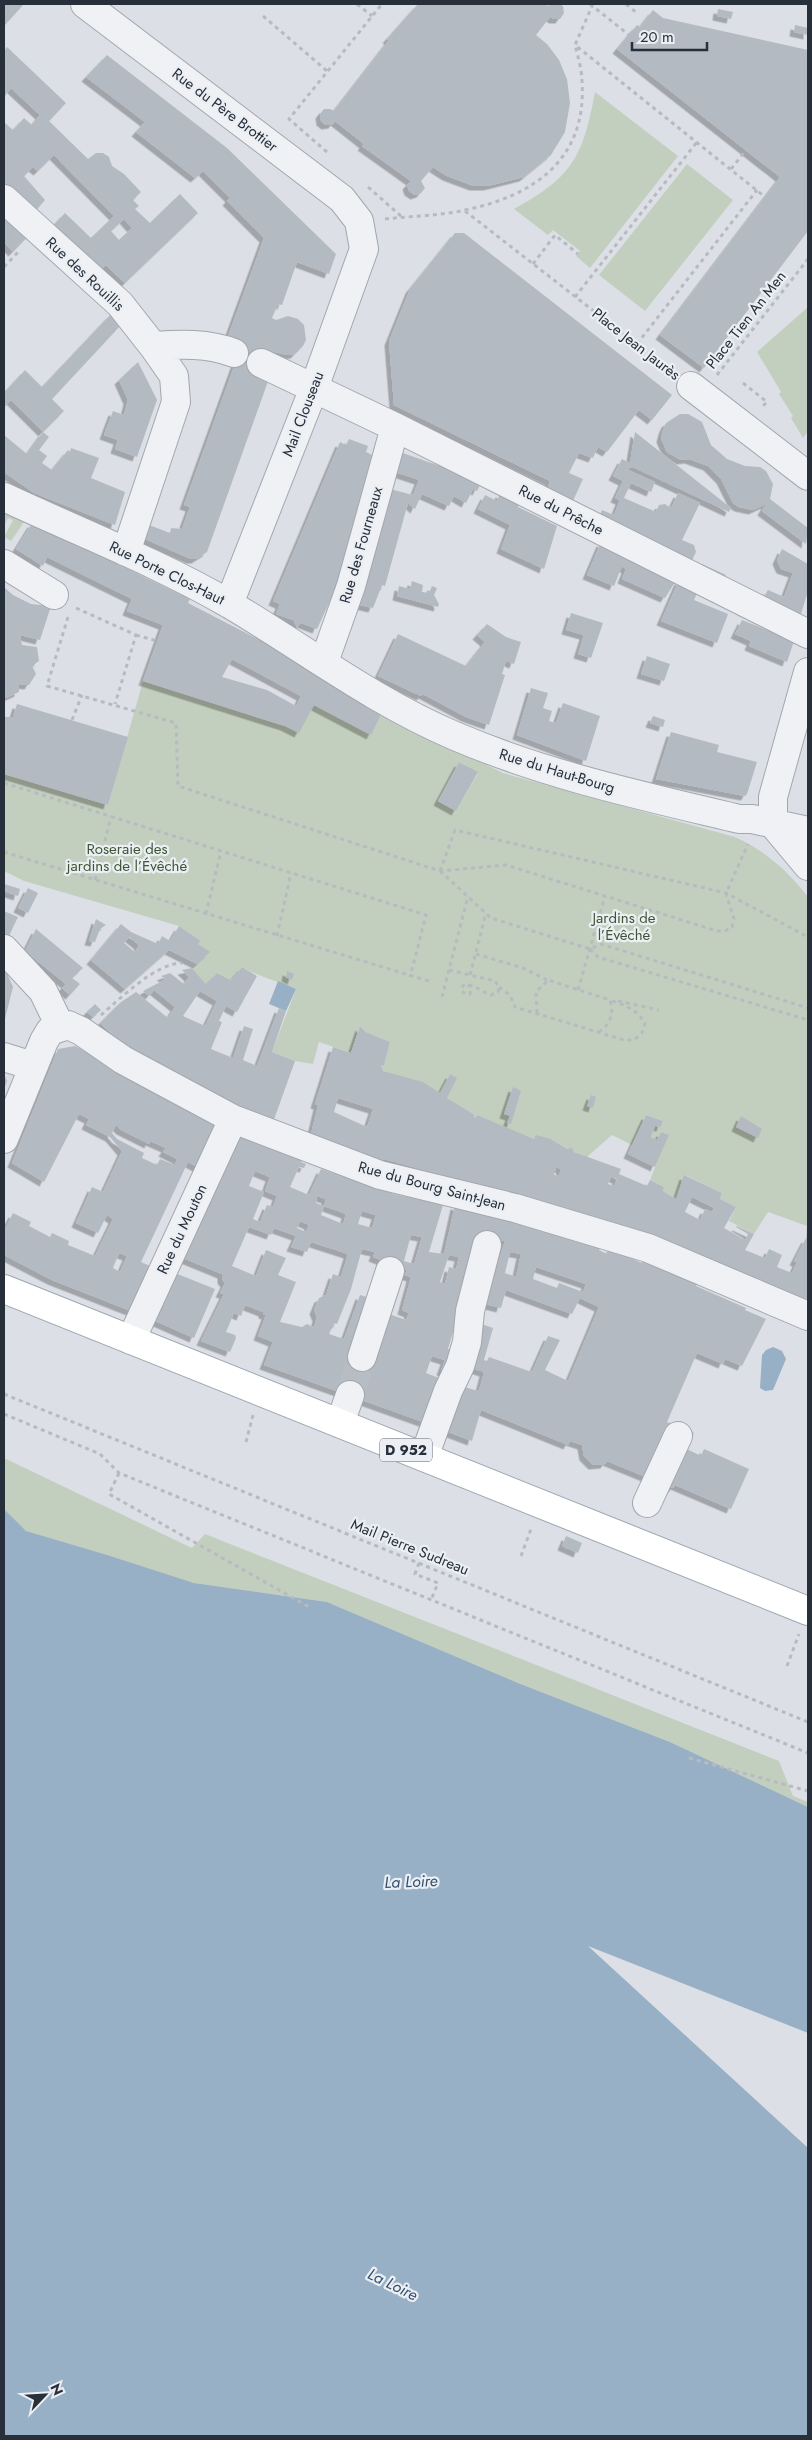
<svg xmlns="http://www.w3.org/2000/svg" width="812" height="2440" viewBox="0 0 812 2440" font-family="Jost,sans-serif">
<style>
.green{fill:#c3cfbe;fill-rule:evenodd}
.water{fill:#98b0c5}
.building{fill:#b4bac2;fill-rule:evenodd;filter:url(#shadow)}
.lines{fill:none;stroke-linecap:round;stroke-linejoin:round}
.minor-tunnel{stroke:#b8bdc4;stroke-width:28;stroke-dasharray:28 14;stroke-linecap:butt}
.minor-casing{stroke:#a2a7af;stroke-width:30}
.major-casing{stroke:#9ca5b1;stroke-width:30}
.path{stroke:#b7bbc0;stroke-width:3;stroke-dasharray:4 4;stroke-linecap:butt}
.minor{stroke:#eff1f4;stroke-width:28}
.major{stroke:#fff;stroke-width:28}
.labels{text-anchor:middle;stroke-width:4.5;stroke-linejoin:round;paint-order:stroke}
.shield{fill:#ebeff4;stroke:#626972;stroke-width:1}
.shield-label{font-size:14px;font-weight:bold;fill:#272f3b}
.street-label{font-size:15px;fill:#272f3b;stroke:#ebeff4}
.park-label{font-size:15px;fill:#3c5634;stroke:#ebeff4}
.water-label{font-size:16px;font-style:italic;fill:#334f6d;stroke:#ebeff4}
</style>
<defs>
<filter id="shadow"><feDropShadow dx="-4.5" dy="4.5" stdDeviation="0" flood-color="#0004"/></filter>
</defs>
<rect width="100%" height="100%" fill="#dce0e6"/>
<!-- green -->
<path class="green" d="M595 92 678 156 590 268 576 256 580 251 553 230 548 235 514 209C573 177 583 156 595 92Z
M687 164 733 200 645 311 599 275Z
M808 307V431L803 438 791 418 793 416 779 394 781 392 757 352Z
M4 512 24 522 11 541 4 537 13 520 8 518 4 526Z
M143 681 285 726 314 705 371 734 382 713 503 773 735 837C766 851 788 871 808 897V1240L806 1238 807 1226 768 1212 754 1234 729 1221 736 1207 720 1199 722 1193 685 1175 676 1199 663 1191 664 1187 650 1180 668 1135 661 1132 657 1140 651 1137 655 1126 661 1127 663 1121 646 1115 632 1145 612 1135 587 1157 567 1149 551 1139H535L517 1133 475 1115 447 1098 450 1074 440 1093 383 1071 381 1065 384 1066 390 1042 366 1032 360 1026 351 1053 319 1042 313 1064 295 1061 272 1052 296 989C278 981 259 977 242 967L231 980 217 973 206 984 192 968 209 952 198 944 201 941 179 926 24 881 4 871V774L108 805ZM460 762 478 773 456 811 438 801Z
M4 1458 192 1548 205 1534 779 1761 793 1796 808 1802V1807L670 1742 518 1683 327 1602 194 1583 25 1531 4 1509Z"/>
<!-- water -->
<path class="water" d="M278 981 296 989 286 1011 269 1004Z
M773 1347 782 1351 786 1359 773 1390 765 1391 760 1388 762 1355 766 1350Z
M4 1509 26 1531 107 1555 194 1583 327 1602 518 1683 670 1742 808 1807V2033L588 1946 808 2148V2436H4Z"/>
<!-- building -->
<path class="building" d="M4 4H24L4 26Z
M418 4H545L548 6 550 4H559L563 6 564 13 560 19H554L550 17 536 35 547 44 559 60 567 79 570 103 565 132 551 155 524 177 488 186H474L447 176 433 167 421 181 425 188 421 193 415 195 409 191 407 185 411 181 362 146 364 144 335 121 333 124 326 125 321 121 320 114 324 109H330L334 111 389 40 387 39Z
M718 9 733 12 731 19 717 16Z
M653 10 663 18 808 50V231L704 368 660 335 780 177 617 49 637 25 640 27Z
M795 25 808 28V35L794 32Z
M7 47 66 103 49 121 88 159 96 153H103L109 157 112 166 124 174 141 192 133 200 139 206 135 209 150 223 180 194 198 213 125 283 106 265 98 273 49 230 65 213 91 238 114 216 54 155 38 171 33 167 24 176 45 200 32 215 4 190V122L13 130 24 118 32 125 40 115 11 88 4 97V51ZM124 219 132 228 119 240 111 231Z
M107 55 227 148 336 254 329 274 297 262 282 305 278 304 272 318 276 320 288 316 298 319 304 325 306 340 303 346 295 354 287 355 266 350 259 369 271 373 207 552 196 559H191L145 539 149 525 170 533 171 528 182 529 190 507 184 505 236 361 227 339 264 238 227 201 230 198 203 171 195 178 136 132 145 122 86 77Z
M4 207 31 233 13 252 4 242Z
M455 233H464L672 395 652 420 639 410 607 452 598 447 593 458 579 453 569 473 583 479 572 503 546 493 550 481 394 405 389 341 410 289Z
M111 314 120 326 52 399 64 411 43 432 11 400 4 407V393L25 370 42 387Z
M138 362 157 400 137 457 115 449 118 440 104 435 113 411 124 415 128 400 119 380Z
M680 414H688L702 422 711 445 727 459 745 466 760 467 766 471 773 484 770 499 808 528 806 544 762 511 766 504 753 510 739 507 733 503 721 479 708 466 689 459 681 460 667 452 661 438 663 430 666 423Z
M43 432 49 437 39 450 47 456 42 463 52 470 68 450 70 452 71 448 99 458 91 478 125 492 115 525 34 493 4 472V435L27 454Z
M635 432 731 508 729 512 635 468H629L628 470 655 482 651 492 631 483 624 498 656 512 659 505 665 504 671 508 678 493 700 503 682 540 694 545 696 552 689 566 598 519 602 510 614 515 620 500 615 498 623 481 613 476 622 459 630 463Z
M349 439 368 446 366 452 372 455 337 586 317 629 301 623 297 627 293 620 276 614 280 604 273 601 340 442 346 445Z
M400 452 457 472 481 483 477 491 473 489 466 503 454 496 449 506 422 494 415 509 408 503 385 586 382 585 373 608 360 605 390 489 413 495 419 480 395 472Z
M500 493 519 502 518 507 557 526 544 569 501 549 510 525 478 509 485 495 497 501Z
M32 523 190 599 188 603 314 668 382 713 371 735 314 705 299 733 285 726 143 681 163 625 127 611 132 599 47 557 43 566 16 549ZM232 659 301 696 296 706 267 690 222 677Z
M601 542 677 579 665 598 622 579 626 569 622 566 614 586 587 575Z
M782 549 808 564V591L801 614 763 598 768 590 784 597 793 573 781 569 777 560Z
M702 564 726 575 723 581 699 571Z
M679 580 699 589 694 600 728 614 717 643 661 621Z
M412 581 423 585 422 592 429 593 432 586 437 588 434 595 439 604 438 607 397 596 399 586 410 589Z
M4 587 13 595 31 604 51 606 40 640 20 635 22 645 37 647 39 661 32 666 36 674 29 685 19 684V692L6 698 4 695Z
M571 613 603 623 591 658 578 654 584 635 566 630Z
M742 620 794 641 787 662 749 646 751 641 735 634Z
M487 624 506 637 521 642 514 664 506 661 502 674 505 675 489 725 466 717 423 694 421 696 378 676 398 634 466 666 485 642 477 635Z
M647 656 670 664 664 681 641 674Z
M531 688 548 693 543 708 552 711 549 721 556 723 563 703 600 716 586 761 517 735Z
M17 704 128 737 108 805 4 774V717H13Z
M653 716 665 720 663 727 650 723Z
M671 732 719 745 717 752 757 762 747 794 745 796 656 779Z
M459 762 478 772 456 811 438 801Z
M4 884 20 889 18 896 6 892Z
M28 888 38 893 28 913 18 908Z
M4 911 18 917 8 938 4 935Z
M96 919 106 925 100 929 95 942 89 941Z
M121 924 131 932 158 944 162 936 170 941 179 926 201 941 198 944 210 952 197 964 169 950 125 989 91 960ZM129 937 139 945 135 952 124 943Z
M36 929 83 968 72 978 80 984 70 995 62 988 66 984 25 951Z
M4 966 13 987 4 1023Z
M242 967 257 976 237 1012 226 1006 219 1021 222 1022 211 1049 233 1058 244 1026 253 1029 243 1060 257 1066 279 1008 286 1011 272 1052 295 1061 272 1125 186 1082 187 1078 145 1059 125 1046 100 1023 121 1002 136 992 168 1018 175 1007 154 990 149 996 143 991 166 979 161 976 170 973 184 984 189 977 182 970 192 968 206 984 217 973 231 980ZM200 991 217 1001 205 1026 183 1016Z
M287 971 294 974 292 980 286 977Z
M95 1004 101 1010 93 1017 87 1012Z
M360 1026 366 1032 390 1042 384 1066 381 1065 383 1071 423 1082 440 1093 450 1074 457 1078 447 1098 475 1115 474 1118 477 1115 534 1139 536 1135 551 1139 567 1149 572 1148 574 1152 621 1169 619 1174 647 1186 650 1180 664 1187 663 1191 676 1199 684 1175 722 1193 720 1199 736 1207 724 1228 745 1240 748 1234 736 1227 737 1226 754 1234 745 1250 765 1258 769 1249 782 1255 777 1267 792 1273 797 1262 794 1261 806 1238 808 1240V1304L667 1243 601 1218 600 1222 547 1207 549 1202 535 1199 533 1201 488 1189V1186L460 1179 459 1181 413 1170V1167L384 1159 383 1163 311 1134 318 1105 315 1104 333 1047 351 1053ZM338 1098 373 1109 367 1127 334 1112ZM556 1167 561 1169 559 1176 554 1175ZM611 1177 617 1179 614 1186 608 1184ZM692 1197 714 1208 712 1212 705 1209 700 1220 685 1212Z
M75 1046 222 1124 201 1169 188 1162 141 1262 152 1267 136 1313 52 1280 4 1255V1231L13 1213 31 1222 29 1226 50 1237 52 1233 69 1241 68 1245 95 1256 113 1219 107 1215 98 1233 76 1223 92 1187 103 1192 122 1151 110 1137 86 1125 89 1119 79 1114 44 1182 12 1163 58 1049ZM116 1125 121 1130 149 1144 150 1141 166 1148 163 1152 177 1159 175 1165 160 1159 157 1165 142 1158 144 1153 117 1139 112 1133ZM119 1253 127 1256 120 1272 113 1268Z
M4 1074 7 1081 4 1089Z
M513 1087 521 1091 511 1124 507 1123 510 1116 504 1114Z
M591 1095 596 1097 593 1108 587 1106Z
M646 1115 663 1121 661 1127 655 1126 651 1137 657 1140 661 1132 669 1135 655 1167 628 1154Z
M741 1116 762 1129 758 1138 736 1127Z
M235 1133 303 1156 301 1162 306 1164 304 1168 299 1167 290 1187 309 1195 321 1169 394 1194 443 1205 429 1252 444 1254 455 1205 513 1217 600 1248 599 1250 606 1254 609 1248 644 1264 647 1257 699 1280 696 1286 746 1308 745 1310 766 1319 742 1366 725 1359 723 1364 697 1353 667 1422 694 1433 687 1449 701 1456 704 1449 749 1469 731 1509 675 1485 673 1488 607 1461 605 1464 593 1465 584 1456 582 1445 570 1441 568 1445 481 1410 472 1441 446 1431 460 1386 479 1391 484 1372 466 1366 479 1323 493 1328 484 1360 487 1361 489 1357 532 1372 548 1336 560 1340 545 1370 568 1381 599 1307 580 1298 572 1314 506 1290 501 1308 485 1304 505 1241 481 1237 448 1349 459 1352 452 1374 441 1371 445 1360 432 1356 426 1373 439 1378 426 1423 264 1365 273 1342 258 1336 266 1315 263 1314V1312L245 1305 241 1316 234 1313 226 1332 235 1335 236 1338 230 1352 201 1341 224 1294 220 1293 225 1283 222 1279V1274L178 1256ZM255 1171 270 1177 265 1191 277 1196 273 1207 267 1205 260 1222 253 1219 264 1192 249 1186ZM317 1196 326 1199 324 1206 346 1214 343 1224 321 1215 324 1206 316 1203ZM362 1211 376 1215 372 1228 358 1224ZM300 1221 309 1225 306 1232 297 1228ZM249 1227 271 1235 274 1228 296 1236 291 1247 307 1252 311 1242 348 1254 341 1277 333 1274 326 1295 319 1298 314 1310 317 1317 314 1327 307 1324 302 1327 280 1322 296 1282 278 1275 286 1258 266 1250 256 1276 232 1266ZM411 1235 422 1237 414 1264 404 1261ZM362 1249 375 1252 373 1257 407 1270 405 1275 411 1277 402 1310 409 1313 406 1320 383 1312 370 1298 360 1295 344 1339 329 1334 334 1323 337 1324 351 1289ZM510 1252 521 1254 516 1277 505 1273ZM449 1255 459 1257 456 1269 449 1267 445 1284 440 1282ZM536 1267 586 1284 583 1292 559 1283 557 1288 533 1279Z
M170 1271 215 1289 194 1338 153 1320Z
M566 1536 582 1543 578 1553 562 1546Z"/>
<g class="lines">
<!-- minor-tunnel -->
<path class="minor-tunnel" d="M350 1395 362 1357"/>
<defs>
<path id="minor" d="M85 4 342 199 359 221 364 249 314 388 229 604
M4 199 120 304 153 346 174 376 176 402 126 552
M153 346C181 344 208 343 234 353
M261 363 395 427 808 634
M691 386 808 476
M4 497C79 532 159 563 231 605 305 649 375 702 455 736 546 775 643 796 739 819H752L808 831
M4 564 54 595
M324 662 351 586 395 427
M808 672 773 797V824L808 866
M4 949 43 991 60 1026
M4 1057 33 1066
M4 1139 44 1041 50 1031 68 1025 81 1031 123 1060 233 1119 380 1175 515 1208 648 1248 808 1316
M131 1340 233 1119
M362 1357 390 1271
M340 1423 350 1395
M424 1457 448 1391 460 1366 467 1342 470 1311 487 1245
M647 1503 678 1436"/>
<path id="major" d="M4 1289 808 1611"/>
</defs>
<!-- minor casing -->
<use href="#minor" class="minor-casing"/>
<!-- major casing -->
<use href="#major" class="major-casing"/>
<!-- path -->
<path class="path" d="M357 4 372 16
M590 4 629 35
M593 4 575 45 765 197
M626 4 637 13
M263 16 327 71
M327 152 289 119 382 4
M731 169 746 150
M368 187 402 217
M465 211 671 371
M385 219C411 216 439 216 465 210 534 196 587 159 582 82 582 70 578 57 575 45
M533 264 555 235 578 254
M4 267 20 250
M575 297 697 142
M637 344 757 190
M717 375 808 259
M743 383 767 402 762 407
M76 608 136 635 115 704
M68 617 47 686 176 723 178 786 440 871 506 865 717 931H725L732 927 734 919 726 893 748 844
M136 635 157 641
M72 720 82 695
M4 783 426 915 410 977
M4 852 432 982
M440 871 455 830 726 893 808 937
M440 871 491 918 590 949 601 944 808 1008
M95 880 111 817
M206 914 221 851
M277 936 291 873
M590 949 598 957 808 1020
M476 954 523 968 547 980
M449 970 495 981 499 987 498 992 491 995C482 992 475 985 465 984L462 987V991L465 994H470L471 987 465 984 462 987
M470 975 486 913
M499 987 510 995 515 1007 624 1040H634L642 1033 645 1023C636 1009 625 1005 610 1000
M578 990 605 896
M442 997 468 896
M618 1001 659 1010
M537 1013 536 992 548 980 610 1000C614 1014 611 1023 599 1032
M101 1015C121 998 156 963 182 963
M4 1394 808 1722
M4 1414 100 1454 119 1473 808 1753
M246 1442 253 1415
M119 1473 109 1494 311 1608
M521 1556 531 1529
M419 1563 415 1574 438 1583 431 1600
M787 1666 799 1634
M689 1758 808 1791"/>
<!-- minor -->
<use href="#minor" class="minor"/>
<!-- major -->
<use href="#major" class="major"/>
</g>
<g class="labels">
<!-- shield labels -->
<rect class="shield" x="380" y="1438.5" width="52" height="23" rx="4"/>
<g class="shield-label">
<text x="406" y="1455">D 952</text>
</g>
<!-- street labels -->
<g class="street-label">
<text transform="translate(225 110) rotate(37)" y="5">Rue du Père Brottier</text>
<text transform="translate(85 274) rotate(43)" y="5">Rue des Rouillis</text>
<text transform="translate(746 320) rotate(-52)" y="5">Place Tien An Men</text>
<text transform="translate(636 344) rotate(38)" y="5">Place Jean Jaurès</text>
<text transform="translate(303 414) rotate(-69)" y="5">Mail Clouseau</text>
<text transform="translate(561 510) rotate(27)" y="5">Rue du Prêche</text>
<text transform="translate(361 545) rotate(-74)" y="5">Rue des Fourneaux</text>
<text transform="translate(167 573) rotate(26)" y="5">Rue Porte Clos-Haut</text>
<text transform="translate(557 771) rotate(17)" y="5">Rue du Haut-Bourg</text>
<text transform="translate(432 1186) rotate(15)" y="5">Rue du Bourg Saint-Jean</text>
<text transform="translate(182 1229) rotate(-65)" y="5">Rue du Mouton</text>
<text transform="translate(410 1547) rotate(22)" y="5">Mail Pierre Sudreau</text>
</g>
<!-- park labels -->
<g class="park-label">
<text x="127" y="854">Roseraie des<tspan x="127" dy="17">jardins de l’Évêché</tspan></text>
<text x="624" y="923">Jardins de<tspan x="624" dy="17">l’Évêché</tspan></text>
</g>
<!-- water labels -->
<g class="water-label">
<text transform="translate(411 1881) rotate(-2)" y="6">La Loire</text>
<text transform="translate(393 2284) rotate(26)" y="6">La Loire</text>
</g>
</g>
<!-- border -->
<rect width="812" height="2440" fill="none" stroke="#272f3b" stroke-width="10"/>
<!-- north arrow -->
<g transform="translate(45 2395) rotate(65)" stroke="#ebeff4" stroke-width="4" paint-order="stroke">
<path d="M0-4L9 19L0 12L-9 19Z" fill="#272f3b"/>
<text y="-8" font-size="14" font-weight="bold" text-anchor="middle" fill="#272f3b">N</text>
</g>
<!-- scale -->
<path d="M632 42v8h75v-8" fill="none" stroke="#272f3b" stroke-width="2.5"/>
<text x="640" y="42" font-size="15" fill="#272f3b" stroke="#ebeff4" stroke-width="4" paint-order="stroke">20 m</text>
</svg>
